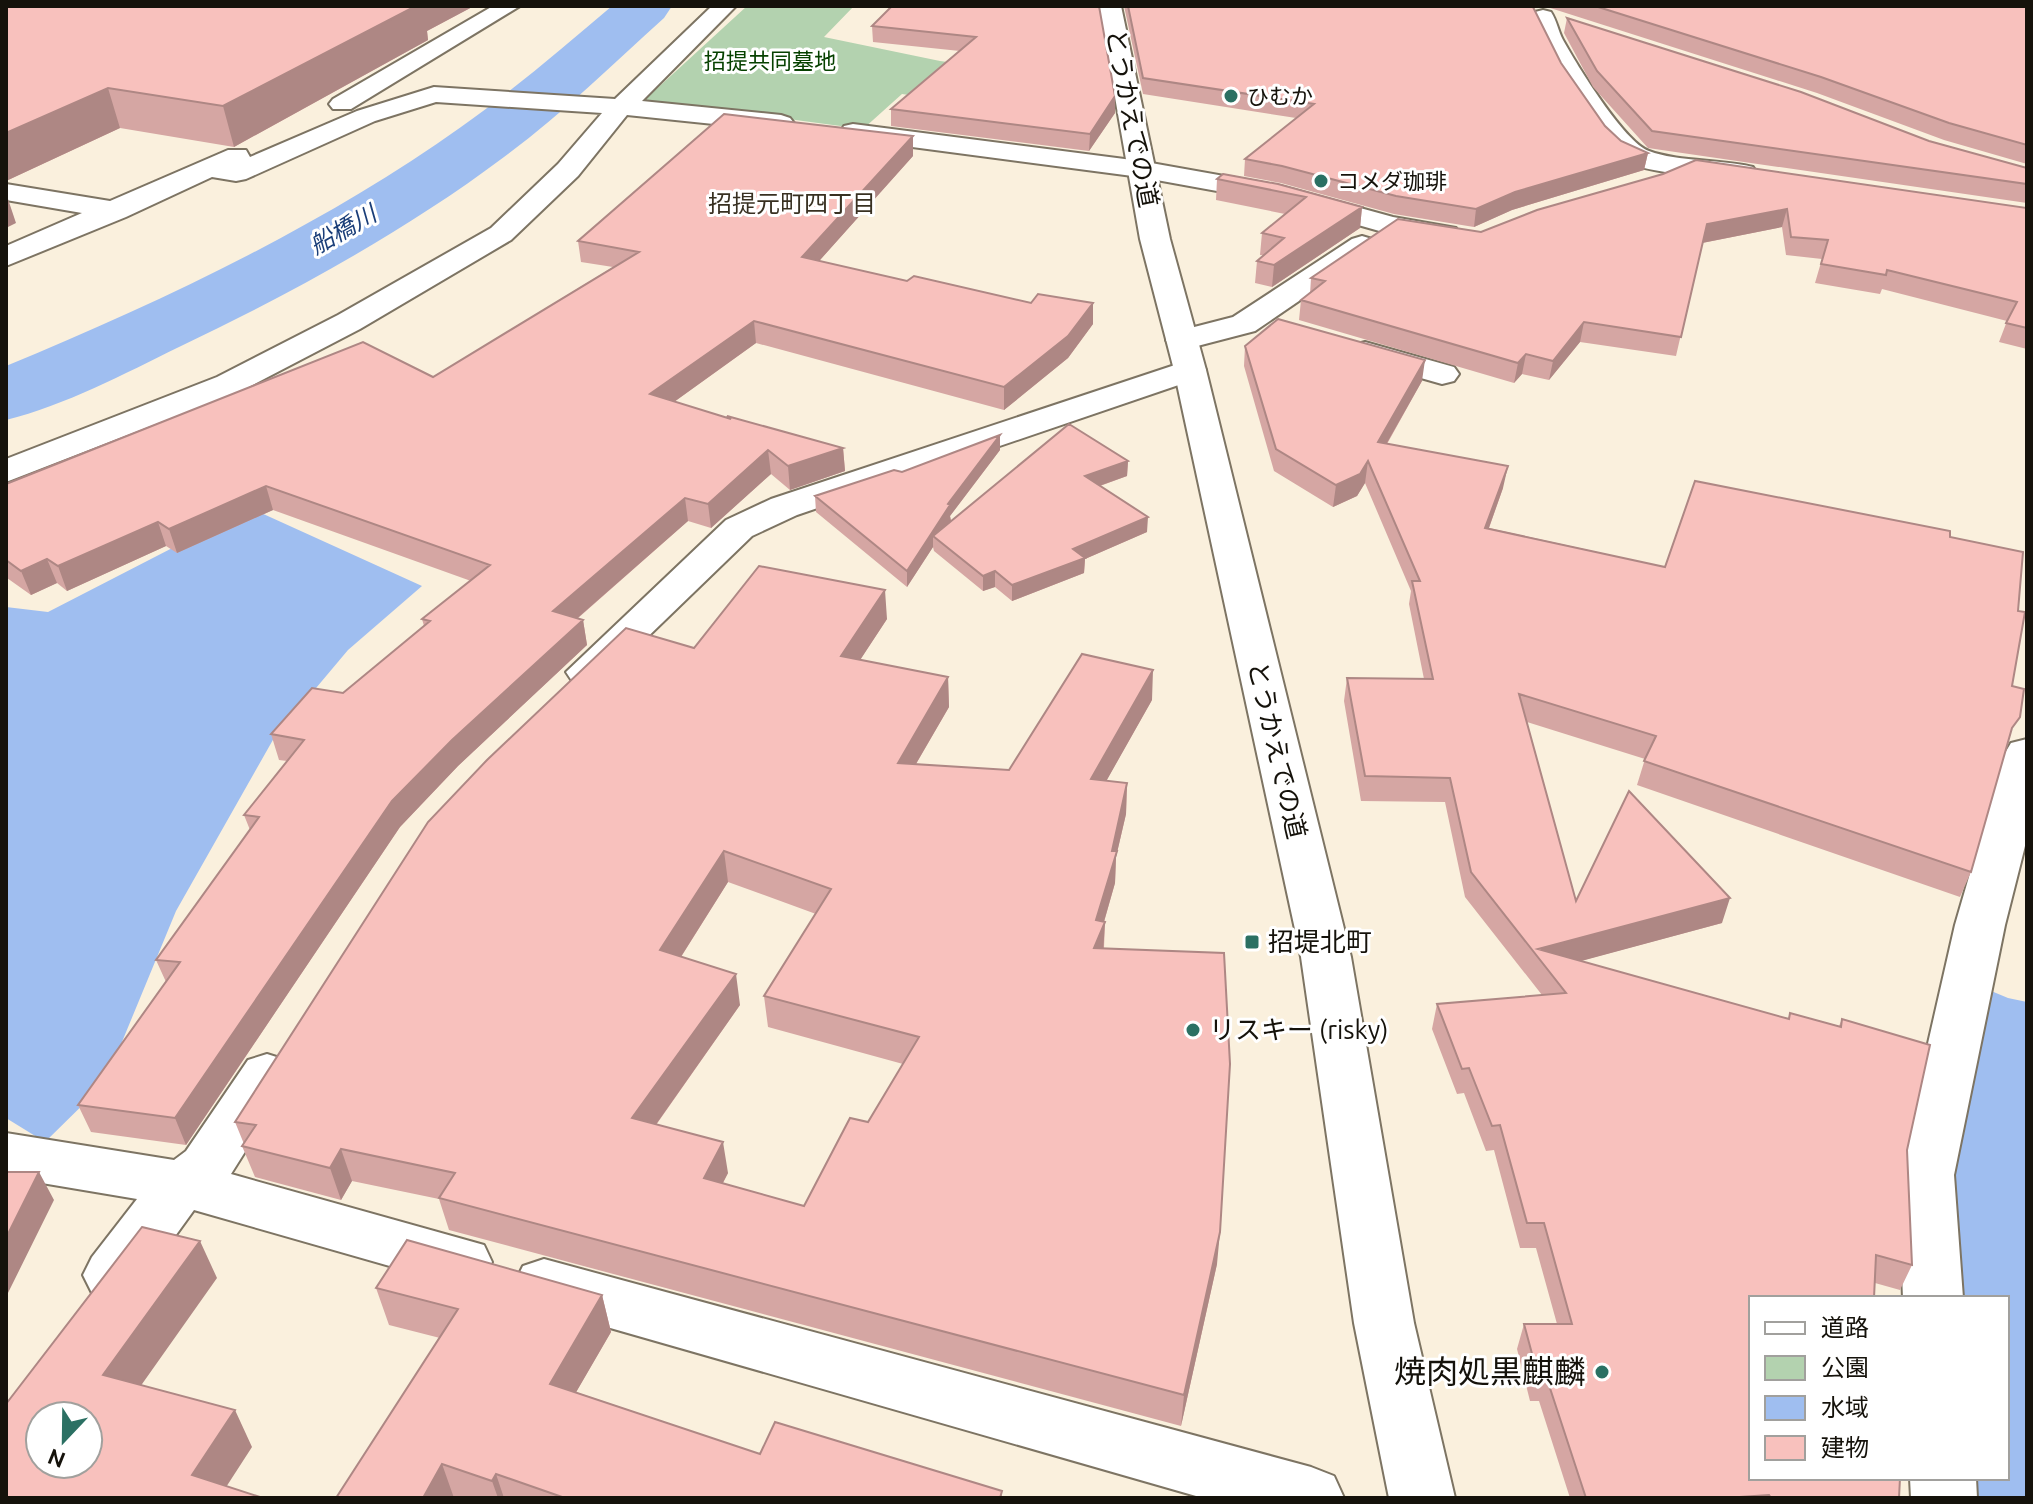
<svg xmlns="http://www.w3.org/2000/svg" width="2033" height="1504" viewBox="0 0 2033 1504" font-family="Ubuntu,'Noto Sans JP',sans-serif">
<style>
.green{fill:#b3d2af}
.water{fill:#9fbef0}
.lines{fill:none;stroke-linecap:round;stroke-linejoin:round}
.river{fill:#9fbef0;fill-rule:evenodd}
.street-casing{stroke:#7d7463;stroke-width:4}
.secondary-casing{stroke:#7d7463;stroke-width:4}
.street{fill:#fff;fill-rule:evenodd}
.secondary{fill:#fff;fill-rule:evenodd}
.wall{fill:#d5a6a3;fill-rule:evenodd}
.shaded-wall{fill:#ae8784}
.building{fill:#f8c1bd;stroke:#ae8784;stroke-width:2;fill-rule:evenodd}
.poi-dot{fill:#2b7063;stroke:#fff;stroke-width:3}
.labels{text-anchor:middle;stroke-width:6;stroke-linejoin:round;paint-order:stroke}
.far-park-label{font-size:22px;fill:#064100;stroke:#fff}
.far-poi-label{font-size:22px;fill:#15120b;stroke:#fff;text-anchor:start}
.far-neighbourhood-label{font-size:24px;fill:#383021;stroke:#fff}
.far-water-label{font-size:24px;font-style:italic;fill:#1a3e79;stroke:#fff}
.street-label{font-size:26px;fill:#15120b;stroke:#fff}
.poi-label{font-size:26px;fill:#15120b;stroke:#fff;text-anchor:start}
.near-poi-label{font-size:32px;fill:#15120b;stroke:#fff;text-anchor:end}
</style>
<rect width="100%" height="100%" fill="#faf0dd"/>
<!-- green -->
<path class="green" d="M747 6H854L824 37 940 61 1000 69 965 103 902 94 863 129 720 110 639 105Z"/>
<!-- water -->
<path class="water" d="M250 508 422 586 348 650 274 738 176 911 105 1083 45 1142 6 1118V607L48 612Z
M1960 978 2008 998 2027 1002V1498H1963L1959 1478H2007V1298H1953L1947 1098Z"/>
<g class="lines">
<!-- river -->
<path class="river" d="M612 6H672L664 18C612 65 561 115 504 157 404 232 292 293 179 347 124 374 66 405 6 420V366C163 301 322 226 461 127 514 90 562 48 612 6Z"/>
<defs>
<path id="street" d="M493 6H520L351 109H333L329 104 333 99Z
M712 6H736L642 101 781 115 790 118 794 123 790 128 781 131 627 115 578 176 511 240 360 329 241 391 6 482V459L217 377 338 315 491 228 558 164 602 113 436 102 375 121 246 179 236 181 212 177 126 217 6 266V246L82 213 6 200V184L110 201 228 150H246L250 157 357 111 434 87 615 99Z
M1543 10 1551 12C1557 21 1558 31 1563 40 1577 65 1624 142 1649 151 1678 162 1721 159 1753 167L1757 173 1753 179 1743 181C1715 177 1655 174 1632 164 1601 151 1541 50 1532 17L1535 12Z
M853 124 1140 161 1280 186 1393 217 1456 228 1460 234 1456 240 1446 243 1390 234 1277 202 1140 177 844 138 840 132 844 126Z
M1362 236 1372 239 1377 245 1372 251 1255 331 1182 350 1171 347 1166 340 1171 333 1233 317 1352 239Z
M1365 342 1454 367 1459 374 1454 381 1442 384 1354 359 1349 352 1354 345Z
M1190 360 1202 363 1206 370 1202 377 797 515 752 536 602 681 587 685 572 681 566 672 726 520 771 499Z
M2027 739V838L2005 925 1954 1175 1963 1298H1903L1898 1175 1955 925 2005 753 2011 743Z
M267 1054 286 1060 294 1074 231 1174 484 1245 492 1262 484 1279 463 1287 194 1210 134 1293 113 1300 92 1293 83 1275 92 1257 137 1199 6 1177V1133L174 1160 186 1151 248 1060Z
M544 1259 1311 1467 1334 1476 1344 1498H1203L544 1309 523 1302 514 1284 523 1266Z
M1910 1478H1976L1977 1498H1911Z"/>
<path id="secondary" d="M1099 6H1121L1170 239 1206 370 1351 957 1414 1323 1455 1498H1389L1354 1323 1301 957 1174 370 1140 239Z"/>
</defs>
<!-- street casing -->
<use href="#street" class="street-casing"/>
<!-- secondary casing -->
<use href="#secondary" class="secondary-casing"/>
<!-- street -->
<use href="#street" class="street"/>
<!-- secondary -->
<use href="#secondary" class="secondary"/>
</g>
<!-- wall -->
<path class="wall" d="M6 6H474L427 31 428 40 234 147 120 128 6 181Z
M1099 6 1115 113 1089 151 891 126V109L960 51 873 42 872 26Z
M1124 6H1530L1561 63 1605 126 1621 141 1648 153 1644 170 1512 210 1474 227 1394 214 1281 183 1244 176 1245 159 1296 118 1143 94Z
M1544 6H2027V164L1944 140 1817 93Z
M1567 18 1929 141 2027 184V203L1648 148 1593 87 1564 33Z
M913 156 819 261 907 281 1031 303H1093V324L1068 358 1004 410 756 343 674 402 727 418V416L843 448 845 471 790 490 771 474 711 528 688 521 577 619 583 620 587 645 458 766 400 827 186 1145 91 1132 78 1105 166 982 156 960 250 830 244 815 287 761 279 760 271 734 343 693 424 626 422 619 471 581 273 510 177 553 166 546 67 591 57 583 31 595 7 578H6V484L433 377 613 267 581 262 578 241Z
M1217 179 1362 207 1360 228 1272 287 1255 283 1257 261 1263 255H1260L1262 233 1285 214 1216 200Z
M2027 208V349L1999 342 2007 321 1882 289 1880 294 1815 283 1822 259 1786 255 1782 227 1702 243 1676 356 1580 342 1549 380 1522 374 1514 383 1299 320 1301 300 1310 294 1311 278 1481 232 1537 210Z
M1245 346 1422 381 1387 444 1503 488 1489 528 1665 567 1950 537 2012 686 2008 743 1971 872 1960 897 1637 785 1645 759 1527 722 1576 901 1722 923 1580 961 1788 1019 1790 1013 1839 1026 1842 1019 1907 1150 1912 1265 1900 1290 1875 1283 1751 1298 1899 1498H1570L1539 1401H1530L1517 1349 1524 1324H1557L1536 1248H1520L1494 1150 1486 1151 1464 1093 1457 1094 1432 1029 1437 1004 1542 995 1465 897 1445 802 1361 801 1344 701 1347 678 1424 679 1409 604 1411 591 1365 483 1357 496 1333 507 1274 471 1244 366Z
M1000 435V450L950 516 951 521 1128 461 1127 476 1100 486 1147 532 1085 559 1084 573 1012 601 995 587 983 591 934 551 933 547 907 587 816 512 815 496 902 472Z
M887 619 860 660 948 677 949 707 916 764 1009 770 1152 700 1106 781 1127 783 1126 814 1116 857 1115 883 1104 922H1105L1104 948 1217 1264 1181 1426 449 1230 439 1199 352 1181 341 1200 255 1177 242 1146 244 1144 235 1122 694 648ZM728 882 816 914 764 996 768 1027 903 1064 868 1122 804 1206 723 1183 728 1173 656 1125 740 1005 681 957Z
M376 1288 602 1295 611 1332 576 1392 760 1454 1002 1491V1498H336L440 1338 389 1325Z"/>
<!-- shaded-wall -->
<path class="shaded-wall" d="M408 6H474L427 31 428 40 234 147 223 106Z
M108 88 120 128 6 181V133Z
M1115 96V113L1089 151 1090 134Z
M913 136V156L804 278 802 257Z
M1648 153 1644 170 1512 210 1474 227 1476 209 1515 192Z
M6 193 16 223 6 228Z
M1362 207 1360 228 1272 287 1274 265Z
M1787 209 1782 227 1702 243 1707 224Z
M1093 303V324L1068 358 1004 410V387Z
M754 321 756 343 653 417 650 394Z
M1584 322 1580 342 1549 380 1553 361Z
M1526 354 1522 374 1514 383 1518 363Z
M1425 360 1422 381 1375 464 1378 442Z
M1000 435V450L950 516 951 521 933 536V547L907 587V571L948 504Z
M843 448 845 471 790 490 788 466Z
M768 450 771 474 711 528 708 504Z
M1128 461 1127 476 1085 491V476Z
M1368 461 1365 483 1357 496 1333 507 1336 485Z
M1508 466 1503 488 1481 550 1485 528Z
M266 486 273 510 177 553 169 529Z
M685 498 688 521 557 636 553 611Z
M1148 517 1147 532 1085 559 1084 573 1012 601V585L1073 549Z
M158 522 166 546 67 591 58 566Z
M47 559 57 583 31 595 21 571Z
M995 571V587L983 591V576Z
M885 590 887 619 843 686 841 656Z
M583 620 587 645 458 766 400 827 186 1145 175 1118 392 801 452 740Z
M1153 670 1152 700 1090 810 1091 779Z
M948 677 949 707 899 793 898 763Z
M1127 783 1126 814 1116 857 1115 883 1101 932 1105 922 1103 954 1093 980 1096 920Z
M724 851 728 882 665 982 660 950Z
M1730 898 1722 923 1548 970 1538 949Z
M736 974 740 1005 638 1150 632 1118Z
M723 1142 728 1173 709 1209 704 1178Z
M341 1149 352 1181 341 1200 330 1168Z
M39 1172 54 1200 6 1297V1238Z
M1220 1232 1217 1264 1181 1426 1184 1395Z
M200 1241 217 1278 123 1411 103 1375Z
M602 1295 611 1332 560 1420 550 1384Z
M235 1410 252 1447 219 1498 192 1475Z
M442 1464 454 1498H423Z
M496 1474 504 1498H498L492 1481Z"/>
<!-- building -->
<path class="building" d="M6 6H416L223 106 108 88 6 133Z
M892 6H1099L1115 96 1090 134 891 109 976 37 872 26Z
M1128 6H1530L1533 7 1561 63 1605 126 1621 141 1648 153 1515 192 1476 209 1396 196 1282 166 1245 159 1314 104 1143 78Z
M1595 6H2027V145L1949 123 1821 77Z
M1567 18 1801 92 1929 141 2027 168V184L1652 131 1597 71Z
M724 114 913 136 802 257 907 281 914 276 1031 303 1038 294 1093 303 1068 336 1004 387 754 321 650 394 731 419 727 416 843 448 788 466 768 450 708 504 685 498 553 611 583 620 452 740 392 801 175 1118 78 1105 180 962 156 960 259 817 244 815 304 740 271 734 312 688 343 693 430 621 422 619 490 565 266 486 169 529 158 522 58 566 47 559 21 571 6 560V484L363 342 433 377 639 252 578 241Z
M1696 160 2027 208V328L2006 323 2017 302 1887 270 1886 275 1821 264 1828 240 1791 237 1787 209 1707 224 1681 337 1584 322 1553 361 1526 354 1518 363 1301 300 1325 281 1311 278 1398 219 1481 232 1537 210 1663 174Z
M1223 174 1278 184 1362 207 1274 265 1257 261 1284 238 1262 233 1306 197 1217 179Z
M1278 319 1425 360 1378 442 1508 466 1485 528 1665 567 1695 481 1950 531V537L2023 552 2018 611 2025 612 2012 686 2024 689 2020 717 2012 728 1971 872 1644 761 1656 736 1519 694 1576 901 1629 791 1730 898 1538 949 1789 1019 1790 1013 1841 1027 1842 1019 1930 1045 1907 1150 1912 1265 1876 1255 1874 1298H1751V1478H1900L1899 1498H1771L1769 1495 1724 1498H1586L1546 1376H1538L1524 1324H1572L1544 1223H1527L1500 1125 1492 1126 1469 1068 1462 1069 1437 1004 1566 993 1471 872 1450 778 1365 776 1347 678 1433 679 1412 581H1420L1368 461 1360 474 1336 485 1276 449 1245 346Z
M1069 424 1128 461 1085 476 1148 517 1073 549 1085 558 1012 585 995 571 983 576 933 536Z
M1000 435 948 504 950 505 907 571 815 496 894 470 902 472Z
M759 566 885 590 841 656 948 677 898 763 1009 770 1082 654 1153 670 1091 779 1127 783 1112 851H1117L1096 920 1105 922 1094 948 1224 953 1230 1064 1220 1232 1184 1395 439 1198 455 1173 341 1149 330 1168 242 1146 256 1125 235 1122 428 822 487 760 626 628 694 648ZM724 851 831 889 764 996 919 1037 868 1122 850 1118 804 1206 704 1178 723 1142 632 1118 736 974 660 950Z
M6 1172H39L6 1238Z
M142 1227 200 1241 103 1375 235 1410 192 1475 263 1498H6V1404ZM40 1416H88V1464H40Z
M407 1240 602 1295 550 1384 760 1454 775 1422 1002 1491 1000 1498H565L496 1474 492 1481 442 1464 423 1498H336L458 1309 376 1288Z"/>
<!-- markers -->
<g class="poi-dot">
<circle cx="1231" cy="96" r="8"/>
<circle cx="1321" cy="181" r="8"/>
<rect x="1244" y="934" width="16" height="16" rx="4"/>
<circle cx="1193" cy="1030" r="8"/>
<circle cx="1602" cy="1372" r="8"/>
</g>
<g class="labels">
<!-- far-park labels -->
<g class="far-park-label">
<text x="770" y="69">招提共同墓地</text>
</g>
<!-- far-poi labels -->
<g class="far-poi-label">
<text x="1247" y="104">ひむか</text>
<text x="1337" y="189">コメダ珈琲</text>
</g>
<!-- far-neighbourhood labels -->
<g class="far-neighbourhood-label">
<text x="792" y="212">招提元町四丁目</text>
</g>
<!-- far-water labels -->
<g class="far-water-label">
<text transform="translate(343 230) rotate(-30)" y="8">船橋川</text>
</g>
<!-- street labels -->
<g class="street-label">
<text transform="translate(1132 118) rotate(79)" y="9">とうかえでの道</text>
<text transform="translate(1277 750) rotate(77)" y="9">とうかえでの道</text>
</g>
<!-- poi labels -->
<g class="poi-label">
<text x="1268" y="951">招堤北町</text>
<text x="1209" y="1039">リスキー (risky)</text>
</g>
<!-- near-poi labels -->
<g class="near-poi-label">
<text x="1586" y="1383">焼肉処黒麒麟</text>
</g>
</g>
<!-- border -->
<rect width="2033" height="1504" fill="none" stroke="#15120b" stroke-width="16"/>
<!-- legend -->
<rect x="1749" y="1296" width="260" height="184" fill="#ffffff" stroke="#a1a09d" stroke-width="2"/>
<rect x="1765" y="1322" width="40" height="12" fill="#ffffff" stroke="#a1a09d" stroke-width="2"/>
<text x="1821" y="1336" font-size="24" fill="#15120b">道路</text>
<rect x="1765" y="1356" width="40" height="24" fill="#b3d2af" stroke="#a1a09d" stroke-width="2"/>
<text x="1821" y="1376" font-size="24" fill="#15120b">公園</text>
<rect x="1765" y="1396" width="40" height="24" fill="#9fbef0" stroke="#a1a09d" stroke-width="2"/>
<text x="1821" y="1416" font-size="24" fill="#15120b">水域</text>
<rect x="1765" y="1436" width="40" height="24" fill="#f8c1bd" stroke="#a1a09d" stroke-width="2"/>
<text x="1821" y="1456" font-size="24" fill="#15120b">建物</text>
<!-- north arrow -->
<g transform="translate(64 1440) rotate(202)"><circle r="38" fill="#ffffff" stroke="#a1a09d" stroke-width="2"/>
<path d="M0-6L14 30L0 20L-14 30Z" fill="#2b7063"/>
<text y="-12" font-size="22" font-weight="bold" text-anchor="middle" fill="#15120b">N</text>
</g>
</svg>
